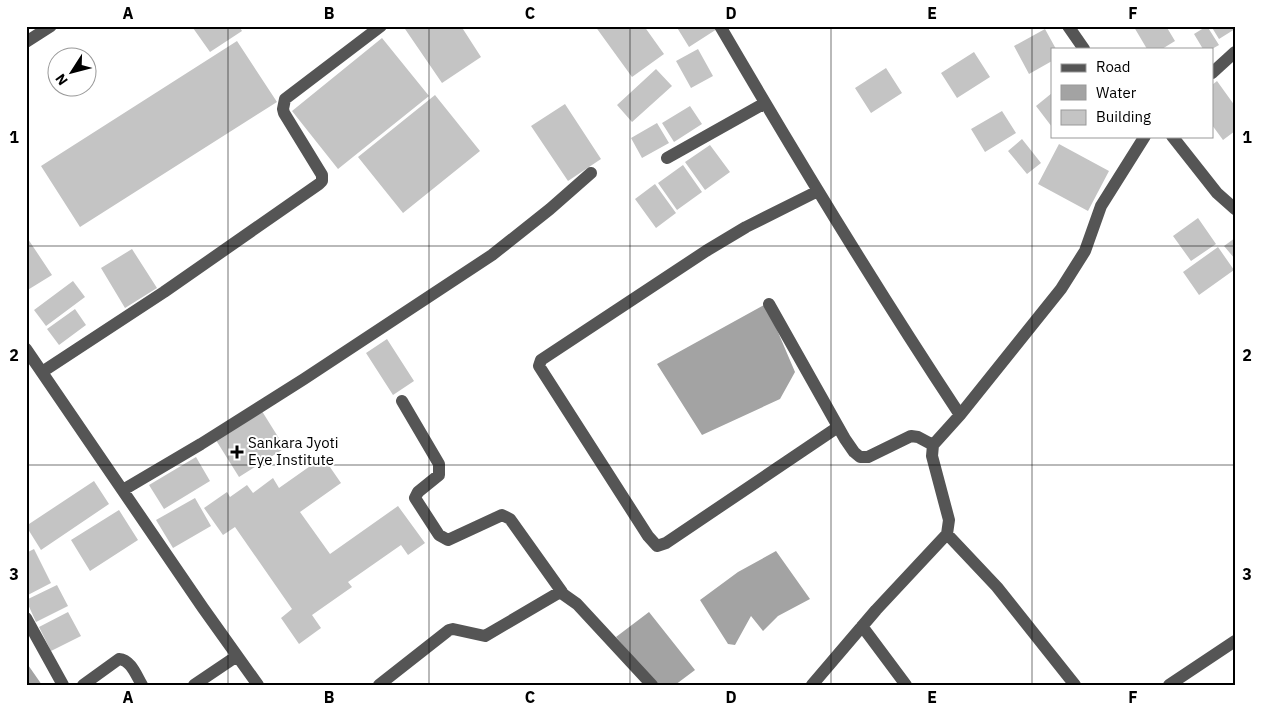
<svg xmlns="http://www.w3.org/2000/svg" width="1261" height="711" viewBox="0 0 1261 711" font-family="'IBM Plex Sans',sans-serif">
<style>
.water{fill:#a3a3a3}
.building{fill:#c4c4c4}
.lines{fill:none;stroke-linecap:round;stroke-linejoin:round}
.minor{stroke:#555;stroke-width:12}
.grid{fill:none;stroke:#000;stroke-width:1;stroke-opacity:0.55}
.poi-dot{fill:#000;stroke:#fff;stroke-width:2}
.labels{text-anchor:middle;stroke-width:4;stroke-linejoin:round;paint-order:stroke}
.poi-label{font-size:15px;fill:#000;stroke:#fff;text-anchor:start}
.neatline{fill:none;stroke:#000;stroke-width:2}
.grid-label{font-size:16px;text-anchor:middle;font-weight:bold;fill:#000}
</style>
<rect width="100%" height="100%" fill="#fff"/>
<!-- water -->
<path class="water" d="M766 304 795 372 780 399 702 435 657 364Z
M776 551 810 599 778 616 763 631 751 616 735 645 728 644 700 600 738 572Z
M649 612 695 670 675 685H657L616 637Z
M26 662 42 685H26Z"/>
<!-- building -->
<path class="building" d="M195 26H239L242 31 210 52 193 28Z
M403 26H461L481 57 442 83Z
M595 26H644L664 54 632 77Z
M676 26H715L717 29 689 47Z
M1135 26H1166L1175 41 1162 49H1147L1134 27Z
M1207 26 1219 45 1212 49H1203L1194 34Z
M1211 26H1235V29L1219 39Z
M1045 29 1056 49H1052V61L1029 74 1014 46Z
M382 38 429 96 338 169 292 111Z
M237 41 277 102 80 227 41 166Z
M698 49 713 76 691 88 676 61Z
M974 52 990 77 957 98 941 73Z
M886 68 902 93 871 113 855 88Z
M656 69 672 86 632 122 617 105Z
M1217 81 1235 106V131L1223 140 1212 125V85Z
M1052 93V127L1036 106Z
M435 95 480 151 403 213 358 157Z
M565 104 601 159 568 181 531 126Z
M690 106 702 124 674 142 662 123Z
M1002 111 1016 133 985 152 971 129Z
M657 123 669 143 642 158 631 138Z
M1022 139 1041 163 1027 174 1008 151Z
M1059 144 1109 171 1088 211 1038 184Z
M710 145 730 172 705 190 685 162Z
M683 165 702 192 677 210 658 183Z
M655 184 676 213 656 228 635 199Z
M1198 218 1216 244 1191 261 1173 236Z
M26 236 52 275 26 291Z
M1235 238V259L1224 246Z
M1218 247 1234 270 1199 295 1183 272Z
M132 249 157 288 125 308 101 268Z
M73 281 85 297 46 326 34 310Z
M75 309 86 325 59 345 47 329Z
M387 339 414 381 393 395 366 353Z
M260 408 285 448 239 477 214 437Z
M196 457 210 481 164 509 149 485Z
M323 457 341 483 300 512 330 554 398 506 425 543 408 555 401 545 348 582 352 587 312 615 321 628 299 644 281 618 292 609 235 527 223 535 204 508 227 492 230 497 247 485 253 493 273 478 279 488Z
M94 481 109 504 41 550 26 526Z
M195 498 211 526 173 548 156 520Z
M119 510 138 540 90 571 71 540Z
M34 549 51 583 26 596V553Z
M57 585 68 606 36 622 26 600Z
M68 612 81 636 51 651 39 627Z"/>
<g class="lines">
<!-- minor -->
<path class="minor" d="M720 26C797 158 876 288 960 415
M1068 26 1084 49
M26 42 51 26
M1212 73 1235 52
M1172 136 1217 193 1235 209
M667 158 765 103
M818 191 746 227 706 251 541 360 539 366 648 536 657 546 666 543 838 427
M769 304 845 439 854 452 860 457H868L911 436 918 437 933 445
M26 349 203 608 258 685
M42 372 164 292 319 184 322 181V175L284 113 283 109 285 99 381 26
M402 401 439 464V475L418 492 415 498 439 535 448 540 502 515 510 519 562 592
M123 490 201 444 304 379 492 255 550 209 591 173
M947 534 997 587 1075 685
M26 618 63 685
M862 626 906 685
M83 685 119 659C131 660 136 675 142 685
M194 685 237 656
M379 685 449 630 453 629 485 636 560 592 577 604 652 685
M812 685 876 610 947 534 949 520 932 456 933 445 960 415 1061 289 1085 251 1101 206 1145 136
M1169 685 1235 641"/>
</g>
<!-- grid -->
<path class="grid" d="M228 26V685M429 26V685M630 26V685M831 26V685M1032 26V685M26 246H1235M26 465H1235"/>
<!-- markers -->
<path class="poi-dot" d="M234.5 444.5h5v5h5v5h-5v5h-5v-5h-5v-5h5z"/>
<g class="labels">
<!-- poi labels -->
<g class="poi-label">
<text x="248" y="448">Sankara Jyoti<tspan x="248" dy="17">Eye Institute</tspan></text>
</g>
</g>
<!-- border -->
<rect width="1261" height="711" fill="none" stroke="#ffffff" stroke-width="55"/>
<!-- legend -->
<rect x="1051" y="48" width="162" height="90" fill="#ffffff" stroke="#999999"/>
<rect x="1061" y="64" width="25" height="8" fill="#555555" stroke="#999999"/>
<text x="1096" y="72" font-size="15" fill="#000000">Road</text>
<rect x="1061" y="85" width="25" height="15" fill="#a3a3a3" stroke="#999999"/>
<text x="1096" y="98" font-size="15" fill="#000000">Water</text>
<rect x="1061" y="110" width="25" height="15" fill="#c4c4c4" stroke="#999999"/>
<text x="1096" y="122" font-size="15" fill="#000000">Building</text>
<!-- north arrow -->
<g transform="translate(72 72) rotate(234)"><circle r="24" fill="#ffffff" stroke="#999999"/>
<path d="M0-4L9 19L0 12L-9 19Z" fill="#000000"/>
<text y="-8" font-size="14" font-weight="bold" text-anchor="middle" fill="#000000">N</text>
</g>
<rect x="28" y="28" width="1206" height="656" class="neatline"/>
<g class="grid-label">
<text x="128" y="19">A</text>
<text x="329" y="19">B</text>
<text x="530" y="19">C</text>
<text x="731" y="19">D</text>
<text x="932" y="19">E</text>
<text x="1133" y="19">F</text>
<text x="14" y="143">1</text>
<text x="1247" y="143">1</text>
<text x="14" y="361">2</text>
<text x="1247" y="361">2</text>
<text x="14" y="580">3</text>
<text x="1247" y="580">3</text>
<text x="128" y="703">A</text>
<text x="329" y="703">B</text>
<text x="530" y="703">C</text>
<text x="731" y="703">D</text>
<text x="932" y="703">E</text>
<text x="1133" y="703">F</text>
</g>
</svg>
